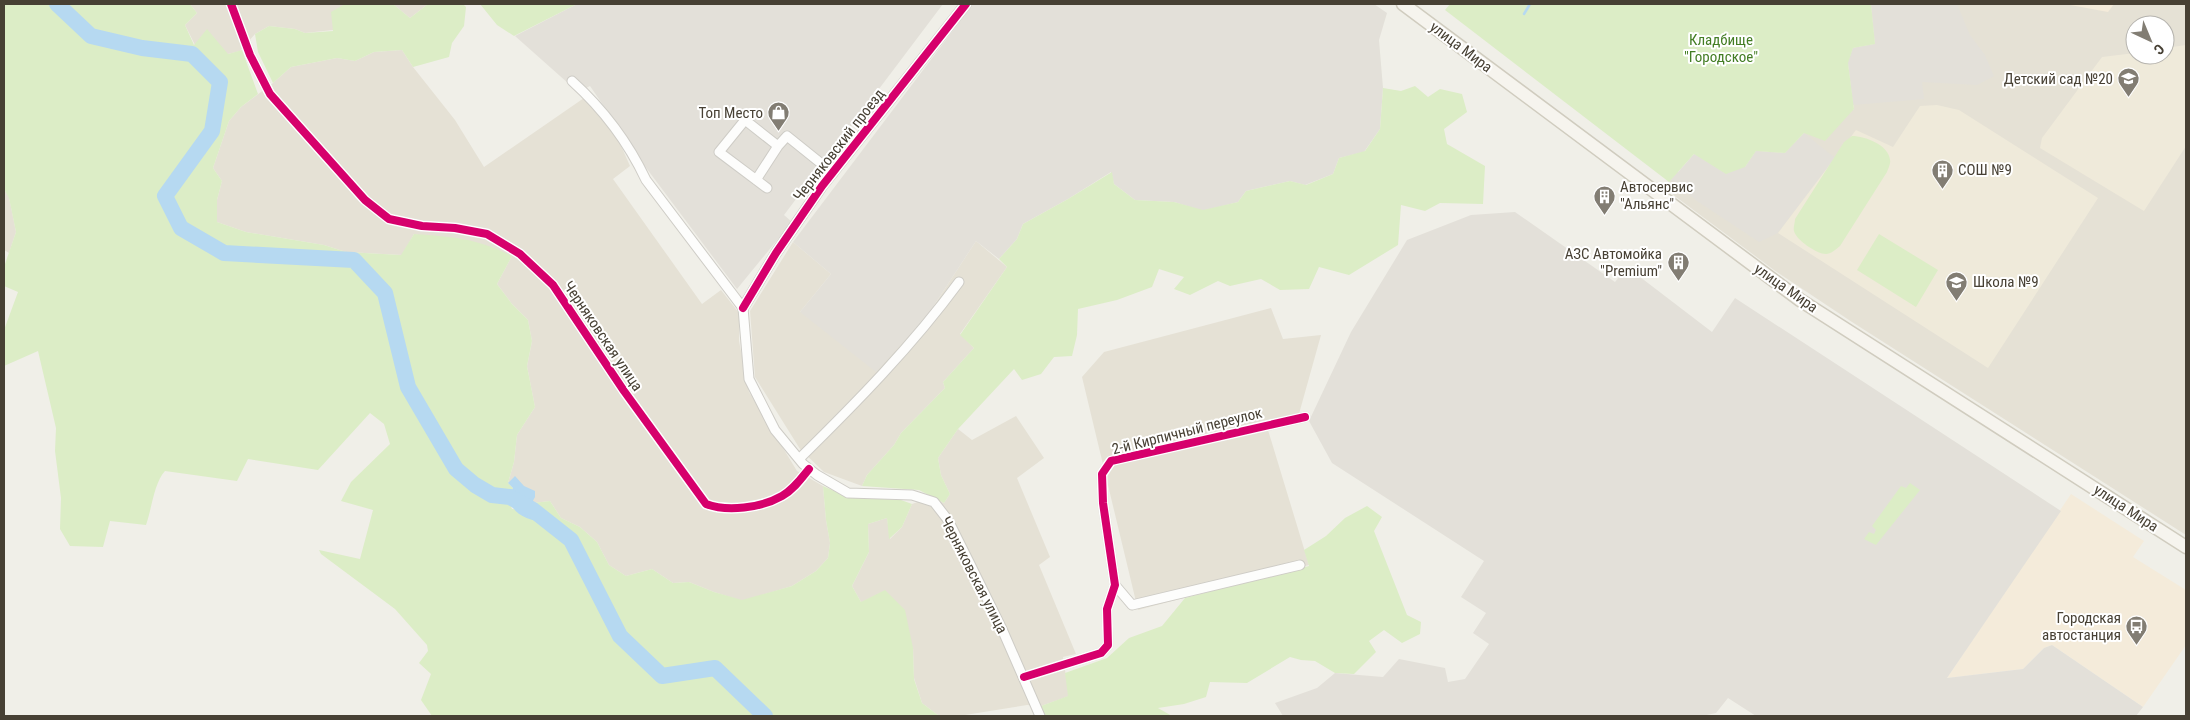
<svg xmlns="http://www.w3.org/2000/svg" width="2190" height="720" viewBox="0 0 2190 720" font-family="'Roboto Condensed',sans-serif">
<style>
.residential{fill:#e5e1d5;fill-rule:evenodd}
.commercial{fill:#f4ebda}
.industrial{fill:#e3e0d9}
.education{fill:#efeada}
.green{fill:#dcedc6}
.water{fill:#b6d9f1}
.lines{fill:none;stroke-linecap:round;stroke-linejoin:round}
.stream{stroke:#b6d9f1;stroke-width:2.5}
.river{stroke:#b6d9f1;stroke-width:16}
.minor-casing{stroke:#ceccc6;stroke-width:11}
.tertiary-casing{stroke:#ceccc6;stroke-width:12}
.secondary-casing{stroke:#d0ccbf;stroke-width:15}
.minor{stroke:#fdfdfc;stroke-width:9}
.tertiary{stroke:#fdfdfc;stroke-width:10}
.secondary{stroke:#f6f4ee;stroke-width:12}
.cycleway-casing{stroke:#fff;stroke-width:11}
.cycleway{stroke:#d6006c;stroke-width:8}
.labels{text-anchor:middle;stroke-width:4;stroke-linejoin:round;paint-order:stroke}
.park-label{font-size:15px;fill:#437d24;stroke:#fff}
.street-label{font-size:15px;fill:#474034;stroke:#fff}
.poi-label{font-size:15px;fill:#474034;stroke:#fff;text-anchor:end}
</style>
<rect width="100%" height="100%" fill="#f0efe8"/>
<!-- residential -->
<path class="residential" d="M190 4H347H345L333 30 305 33 295 29 269 26 255 34 240 51 228 54 195 45 185 25 197 13Z
M393 4H428L410 18Z
M1871 4H2186V535L1852 322 1774 270 1664 188 1677 172 1745 167 1756 151 1785 153 1804 133 1854 109 1848 62 1853 48 1875 44ZM2135 25H2165V55H2135Z
M402 50 413 67 455 120 484 167 584 98 602 117 618 139 630 166 613 179 702 304 721 290 739 313V341L749 392 797 471 823 486 826 520 830 543 828 558 816 571 792 586 742 601 714 592 689 582 673 583 652 569 626 576 609 565 597 542 580 527 561 518 550 501 533 503 508 483 514 462 517 435 535 407 527 366 532 341 528 320 512 304 497 284 512 256 414 234 402 255 346 252 324 245 246 232 217 222V200L222 181 213 168 229 121 241 107 273 83 291 67 337 58 355 61 374 52Z
M4 189 9 197 16 232 9 253 4 250Z
M976 241 1007 267 960 334 974 348 943 382 945 388 901 433 894 445 867 475 862 486 824 472 800 449 755 377 750 311 793 242 831 274 800 312 927 316Z
M1271 308 1283 339 1321 335 1297 421 1268 430 1309 565 1138 610 1082 377 1104 352Z
M1016 416 1044 458 1017 478 1050 557 1039 565 1076 654 1063 657 1069 696 1041 706 1027 705 959 716H939L922 703 914 678 913 648 861 602 852 586 869 552 868 524 887 518 890 539 902 527 912 504 932 497 944 503 950 494 941 475 938 458 958 429 972 440Z"/>
<!-- commercial -->
<path class="commercial" d="M2065 4H2114L2108 12Z
M2071 494 2144 541 2133 557 2186 590V645L2143 707 2052 645 2044 648 2023 669 1947 678Z"/>
<!-- industrial -->
<path class="industrial" d="M577 4H943L784 215 792 222 737 289 647 169 590 86 578 92 515 36Z
M973 4H1374L1387 13 1379 40 1383 88 1380 129 1364 152 1339 158 1333 174 1305 185 1290 181 1246 191 1238 202 1203 211 1174 202 1135 200 1114 184 1111 172 1068 199 1023 224 1017 239 999 259 976 241 927 316 876 372 800 312 831 274 793 242Z
M1871 4H1957L1970 35 1985 55 1994 76 1977 85 1922 82 1924 99 1853 105 1848 62 1853 48 1875 44Z
M1804 133 1835 158 1778 233 1759 242 1697 201 1671 180 1694 154 1745 167 1756 151 1785 153Z
M1515 212 1615 282 1627 267 1712 332 1735 298 2061 511 1947 678 2023 669 2044 648 2052 645 2143 707 2136 716H1756L1728 698 1716 713 1702 716H1283L1275 703 1317 688 1335 673 1383 677 1399 659 1445 668 1448 682 1465 679 1489 644 1473 633 1486 613 1461 597 1484 561 1332 463 1309 421 1351 332 1407 240 1471 215Z"/>
<!-- education -->
<path class="education" d="M2186 45V146L2144 211 2040 148 2042 138 2102 57 2135 53V55H2165V48Z
M1937 105 1959 110 2098 198 1988 368 1778 233 1856 130 1893 147 1920 106Z"/>
<!-- green -->
<path class="green" d="M4 4H190L197 13 185 25 194 45 207 29 228 54 242 50 258 94 241 107 229 121 213 168 222 181 217 200V222L246 232 324 245 346 252 401 255 414 234C455 237 475 238 512 256L497 284 512 304 528 320 532 341 527 366 535 407 517 435 514 462 508 483 513 488 509 501 512 509 527 510 533 503 550 501 561 518 580 527 597 542 609 565 626 576 652 569 673 583 689 582 714 592 742 600 792 586 816 571 828 558 830 543 826 520 823 486 848 497 901 500 912 504 902 527 889 539 887 518 868 524 869 552 852 586 861 602 885 590 905 610 913 648 914 679 922 703 939 716H432L421 700 431 674 419 663 428 651 427 645 395 609 321 554 319 550 360 559 373 510 341 501 351 482 390 444 384 424 370 413 318 470 248 459 237 481 165 471C154 483 152 508 146 525L110 521 103 547 70 546 60 529 61 498 55 451 56 428 38 351 4 366V330L18 292 4 286V267L16 232 9 198 4 189Z
M345 4H393L410 18 428 4H463L466 7 464 26 452 43 449 57 413 67 402 50 374 52 355 61 337 58 291 67 273 83 258 52 255 34 269 26 295 29 305 33 333 31 331 12Z
M480 4H577L514 36 497 25Z
M1450 4H1871L1875 44 1853 48 1848 63 1854 109 1825 141 1804 133 1785 153 1756 151 1745 167 1726 174 1694 154 1669 182 1445 10Z
M1415 86 1428 97 1440 89 1462 94 1467 112 1444 129 1447 144 1485 166 1483 204 1440 203 1425 211 1401 205 1398 245 1349 275 1319 267 1309 289 1280 290 1261 279 1230 286 1218 281 1190 295 1174 289 1184 277 1159 269 1152 287 1117 300 1078 309 1077 335 1072 356 1054 357 1041 374 1022 380 1014 369 958 429 938 458 941 475 950 494 944 503 919 490 862 486 867 475 894 445 901 433 945 388 943 382 974 348 960 335 1007 267 999 259 1017 239 1023 224 1068 199 1112 172 1114 184 1135 200 1174 202 1203 210 1238 202 1246 191 1290 181 1306 185 1333 174 1339 158 1365 151 1380 129 1383 88 1401 91Z
M1852 136C1865 136 1889 145 1890 160 1891 163 1888 169 1887 172L1840 246C1835 250 1831 254 1826 254 1817 254 1796 240 1794 231 1793 228 1795 223 1795 219L1844 142Z
M1879 234 1938 270 1916 307 1857 270Z
M1910 483 1920 490 1876 545 1864 539 1869 532 1874 534 1876 530 1872 526 1901 486 1906 488Z
M1367 506 1382 517 1374 531 1407 615 1421 622 1420 634 1402 643 1384 630 1369 641 1376 652 1354 674 1335 673 1315 661 1301 660 1290 657 1247 683 1210 682 1206 697 1184 704 1158 708 1172 716H1046L1041 706 1068 696 1065 673 1107 658 1129 638 1162 626 1185 598 1309 566 1304 550 1326 536 1345 518Z"/>
<!-- water -->
<path class="water" d="M515 476 524 486 535 491V497L528 510 544 516V522C526 521 502 510 513 488L508 483Z"/>
<g class="lines">
<!-- stream -->
<path class="stream" d="M1524 14 1530 4"/>
<!-- river -->
<path class="river" d="M57 4 91 36 142 48 192 54 220 82 212 131 165 196 181 228 224 253 354 260 385 293 408 387 456 469 475 485 492 495 510 497 533 510 571 540 620 636 662 676 715 668 765 716"/>
<defs>
<path id="minor" d="M231 4 250 55 270 94 365 200 389 219 422 226 455 228 487 234 520 254 553 285 624 391 706 504C727 512 761 508 782 496 793 490 801 479 809 469
M572 81C603 109 628 142 646 180L743 308 749 379 775 430 803 464 817 475 848 493 912 495 934 502 948 520 971 566 1002 629 1040 716
M756 180 778 146
M767 188 719 152 745 120 778 146 787 136 833 173
M799 459C856 403 912 346 959 282
M1115 585 1132 605 1300 565
M1024 677 1101 653 1108 645 1107 609 1115 585 1103 503 1102 474 1111 461 1305 417"/>
<path id="tertiary" d="M743 308 776 253 822 186 966 4"/>
<path id="secondary" d="M1403 4 1800 300 2186 547"/>
</defs>
<!-- minor casing -->
<use href="#minor" class="minor-casing"/>
<!-- tertiary casing -->
<use href="#tertiary" class="tertiary-casing"/>
<!-- secondary casing -->
<use href="#secondary" class="secondary-casing"/>
<!-- minor -->
<use href="#minor" class="minor"/>
<!-- tertiary -->
<use href="#tertiary" class="tertiary"/>
<!-- secondary -->
<use href="#secondary" class="secondary"/>
<defs>
<path id="cycleway" d="M231 4 250 55 270 94 365 200 389 219 422 226 455 228 487 234 520 254 553 285 624 391 706 504C727 512 761 508 782 496 793 490 801 479 809 469
M743 308 776 253 822 186 966 4
M1024 677 1101 653 1108 645 1107 609 1115 585 1103 503 1102 474 1111 461 1305 417"/>
</defs>
<!-- cycleway casing -->
<use href="#cycleway" class="cycleway-casing"/>
<!-- cycleway -->
<use href="#cycleway" class="cycleway"/>
</g>
<!-- icons -->
<defs>
<symbol id="school-pin" viewBox="-11 -11 22 30"><path d="M0 17L-7.5 6A9.5 9.5 0 1 1 7.5 6Z" fill="#827d73" stroke="#fff"/><path d="M0-5L7-2L0 1L-7-2ZM-4 1L0 2.5L4 1V4Q0 6-4 4Z" fill="#fff"/></symbol>
<symbol id="shop-pin" viewBox="-11 -11 22 30"><path d="M0 17L-7.5 6A9.5 9.5 0 1 1 7.5 6Z" fill="#827d73" stroke="#fff"/><path d="M-5-2.5h2.3a2.7 3.5 0 0 1 5.4 0H5L5.5 6h-11ZM-1.5-2.5h3a1.5 2.3 0 0 0-3 0Z" fill="#fff"/></symbol>
<symbol id="building-pin" viewBox="-11 -11 22 30"><path d="M0 17L-7.5 6A9.5 9.5 0 1 1 7.5 6Z" fill="#827d73" stroke="#fff"/><path d="M-4-6H4V6H1V3H-1V6H-4ZM-2.5-4.3h1.7v1.8h-1.7ZM.8-4.3h1.7v1.8H.8ZM-2.5-1h1.7V.8h-1.7ZM.8-1h1.7V.8H.8Z" fill="#fff"/></symbol>
<symbol id="bus-pin" viewBox="-11 -11 22 30"><path d="M0 17L-7.5 6A9.5 9.5 0 1 1 7.5 6Z" fill="#827d73" stroke="#fff"/><path d="M-5-6H5V4H4V6H2V4H-2V6H-4V4H-5ZM-3.5-4V0h7V-4ZM-3.5 1.2v1.5H-2V1.2ZM2 1.2v1.5H3.5V1.2Z" fill="#fff"/></symbol>
</defs>
<g fill-rule="evenodd">
<use href="#school-pin" x="2116" y="66" width="25" height="34"/>
<use href="#shop-pin" x="766" y="100" width="25" height="34"/>
<use href="#building-pin" x="1930" y="158" width="25" height="34"/>
<use href="#building-pin" x="1592" y="184" width="25" height="34"/>
<use href="#building-pin" x="1666" y="250" width="25" height="34"/>
<use href="#school-pin" x="1944" y="270" width="25" height="34"/>
<use href="#bus-pin" x="2124" y="614" width="25" height="34"/>
</g>
<g class="labels">
<!-- park labels -->
<g class="park-label">
<text x="1721" y="45">Кладбище<tspan x="1721" dy="17">"Городское"</tspan></text>
</g>
<!-- street labels -->
<g class="street-label">
<text transform="translate(1461 47) rotate(37)" y="5">улица Мира</text>
<text transform="translate(839 145) rotate(-52)" y="5">Черняковский проезд</text>
<text transform="translate(1786 288) rotate(35)" y="5">улица Мира</text>
<text transform="translate(603 336) rotate(56)" y="5">Черняковская улица</text>
<text transform="translate(1187 431) rotate(-14)" y="5">2-й Кирпичный переулок</text>
<text transform="translate(2126 508) rotate(33)" y="5">улица Мира</text>
<text transform="translate(974 575) rotate(63)" y="5">Черняковская улица</text>
</g>
<!-- poi labels -->
<g class="poi-label">
<text x="2113" y="84">Детский сад №20</text>
<text x="763" y="118">Топ Место</text>
<text x="1958" y="175" text-anchor="start">СОШ №9</text>
<text x="1620" y="192" text-anchor="start">Автосервис<tspan x="1620" dy="17">"Альянс"</tspan></text>
<text x="1662" y="259">АЗС Автомойка<tspan x="1662" dy="17">"Premium"</tspan></text>
<text x="1973" y="287" text-anchor="start">Школа №9</text>
<text x="2121" y="623">Городская<tspan x="2121" dy="17">автостанция</tspan></text>
</g>
</g>
<!-- border -->
<rect width="2190" height="720" fill="none" stroke="#474034" stroke-width="10"/>
<!-- north arrow -->
<g transform="translate(2150 40) rotate(136)"><circle r="24" fill="#ffffff" stroke="#b5b3ae"/>
<path d="M0-4L9 19L0 12L-9 19Z" fill="#827d73"/>
<text y="-8" font-size="14" font-weight="bold" text-anchor="middle" fill="#474034">С</text>
</g>
</svg>
